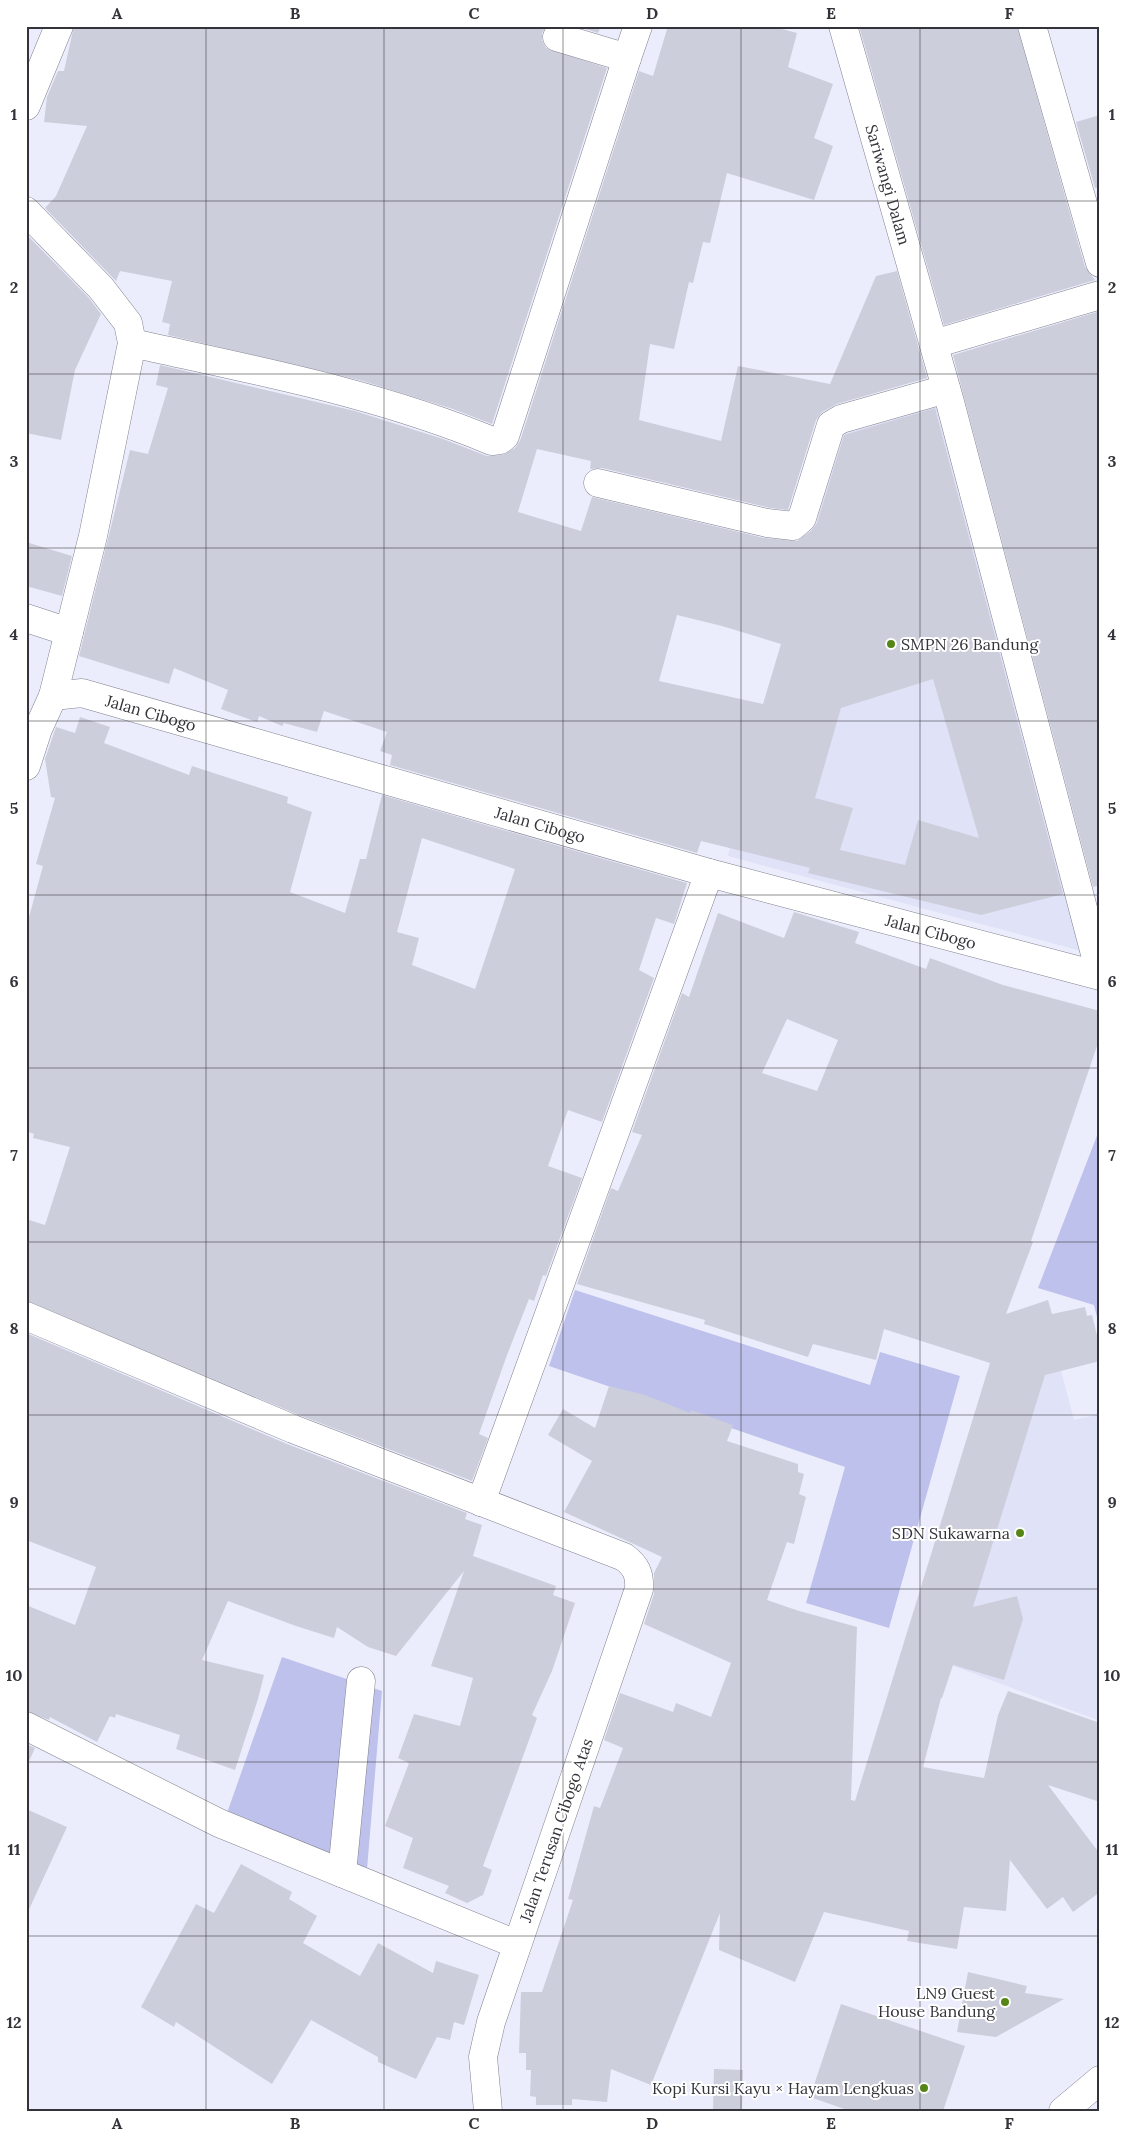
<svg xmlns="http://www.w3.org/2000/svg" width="1126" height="2137" viewBox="0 0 1126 2137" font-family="Lora,serif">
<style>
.built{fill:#e0e2f8}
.green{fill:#bec1eb}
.building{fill:#cdcedc;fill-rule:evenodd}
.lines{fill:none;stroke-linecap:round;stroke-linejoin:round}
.minor-casing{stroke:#80828f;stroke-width:29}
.major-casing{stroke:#80828f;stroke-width:29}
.minor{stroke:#fff;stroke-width:28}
.major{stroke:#fff;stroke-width:28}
.grid{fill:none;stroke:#333339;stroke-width:1;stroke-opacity:0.55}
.poi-dot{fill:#558517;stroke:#fff;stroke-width:2}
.labels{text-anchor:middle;stroke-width:4;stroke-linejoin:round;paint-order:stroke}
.street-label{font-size:16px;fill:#333339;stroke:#fff}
.poi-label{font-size:16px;fill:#333339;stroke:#fff;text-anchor:end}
.neatline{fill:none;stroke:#333339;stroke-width:2}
.grid-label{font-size:16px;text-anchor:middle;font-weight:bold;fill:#333339}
</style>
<rect width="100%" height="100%" fill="#ecedfc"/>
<!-- built -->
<path class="built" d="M937 404 1081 951 728 856 835 432Z
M1007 1333 1057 1355 1074 1420 1100 1414V1721L903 1647Z"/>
<!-- green -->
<path class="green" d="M1100 1128V1329L1094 1305 1038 1288Z
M575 1290 870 1385 880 1352 960 1376 889 1628 806 1603 845 1467 549 1366Z
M282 1657 382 1691 367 1869 227 1813Z"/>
<!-- building -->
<path class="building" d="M74 26H546L542 33V40L546 48 607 68 492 424 453 409 363 381 168 335 170 324 162 322 172 281 120 271 116 281 45 208 56 196 87 126 44 122 47 97 58 71H64Z
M576 26H601L598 33Z
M668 26H771L797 33 788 67 833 84 814 138 833 146 814 200 727 173 710 243 703 242 693 283 689 282 674 349 650 344 639 420 721 441 738 366 830 384 876 276 897 271 927 378 837 404 822 412 816 420 788 510 770 508 602 468 590 469 591 461 537 449 518 512 581 531 592 497 764 538 797 541 812 530 817 523 844 435 935 408 1063 894 981 915 808 873 810 868 701 841 697 853 390 765 392 755 380 751 387 732 324 711 317 732 284 723 282 726 259 716 257 722 221 709 228 690 174 668 169 684 79 656 130 450 148 454 168 388 156 385 160 365 355 411 443 439 487 456 502 455 515 448 520 441 639 71 653 76ZM677 615 722 626 781 644 763 704 659 681ZM933 679 979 838 918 820 905 865 840 850 853 808 815 798 841 708Z
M859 26H1017L1085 267 1095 280 944 325Z
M1100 115V187L1095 188 1076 122Z
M26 234 89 298 101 314 75 370 61 440 26 433Z
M1100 311V885L1093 887 953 355Z
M26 542 72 556 62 596 26 586Z
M80 717 110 727 104 743 189 775 192 766 288 797 287 803 312 812 290 892 345 913 360 859H366L382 795 687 883 674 924 656 918 639 970 654 978 602 1122 568 1110 548 1166 582 1178 546 1276 543 1275 534 1301 529 1299 507 1355 479 1434 488 1438 472 1481 299 1415 26 1301V1219L45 1225 70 1147 33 1138 34 1134 26 1131V928L43 866 36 864 55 798 51 797 45 759 56 727 75 733ZM422 838 515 869 475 989 412 965 419 938 397 932Z
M794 912 859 932 855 943 926 969 930 958 1003 985 1100 1011V1037L1031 1241 1033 1242 1006 1314 1048 1300 1052 1314 1085 1307 1087 1316 1092 1315 1100 1348V1361L1045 1375 973 1607 1017 1596 1023 1619 1004 1680 953 1665 942 1698H941L923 1767 984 1778 998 1715 1008 1691 1100 1723V1802L1048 1785 1100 1854V1892L1073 1912 1063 1897 1047 1909 1010 1860 1006 1911 964 1907 957 1949 907 1941 909 1931 824 1912 795 1982 719 1950 720 1913 651 2085 611 2069 607 2102 572 2099V2105H536V2097L530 2096 531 2070H526V2053H519L521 1992H542L573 1900 568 1899 594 1806 600 1808 623 1748 604 1740 620 1693 673 1712 676 1703 711 1717 731 1663 644 1624 654 1594V1573L662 1557 564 1512 592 1461 548 1435 563 1409 595 1428 609 1386 645 1395 690 1413 691 1410 733 1425 727 1441 798 1464V1472L804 1474 799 1494 806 1497 794 1544 787 1542 767 1600 796 1610 857 1627 851 1800 855 1801 990 1363 884 1329 876 1360 813 1344 808 1357 704 1324 705 1320 577 1284 611 1188 618 1191 642 1135 632 1132 682 993 689 997 718 913 784 938ZM787 1019 838 1040 817 1091 762 1073Z
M26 1333 287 1444 467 1513 465 1519 482 1525 473 1556 556 1586 553 1595 575 1603 552 1671 532 1715 537 1718 483 1866 492 1870 483 1895 467 1903 445 1893 449 1886 403 1868 413 1838 385 1826 409 1763 398 1758 414 1714 460 1726 473 1678 431 1666 464 1571 396 1656 368 1647 337 1627 334 1638 296 1626 228 1601 202 1660 264 1675 258 1699 235 1770 176 1749 180 1735 116 1714 115 1718 110 1716 97 1742 50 1717 49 1720 26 1711V1605L75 1625 96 1567 26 1540Z
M26 1744 35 1748 26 1768Z
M26 1809 67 1827 26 1916Z
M241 1864 292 1892 289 1899 317 1916 303 1943 360 1976 378 1943 433 1973 436 1961 479 1975 464 2025 454 2022 450 2040 437 2037 416 2079 378 2062V2057L311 2020 272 2084 176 2022 174 2027 141 2007 196 1904 214 1913Z
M968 1972 1027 1986 1025 1993 1064 1999 996 2037 957 2032Z
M841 2004 965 2046 943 2111H850L810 2097Z
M714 2069 743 2070 742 2111H713Z"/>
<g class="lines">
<defs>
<g id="minor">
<path id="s1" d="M843 26 950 402 1100 973"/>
<path d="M1032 26 1100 263"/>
<path d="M557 37 627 58 638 26"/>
<path d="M26 106 59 26"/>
<path d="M26 211 101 288 128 323 132 343 93 536 53 696"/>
<path d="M132 343C253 370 377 393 492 441L500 440 505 436 627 58"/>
<path d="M934 344 1100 295"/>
<path d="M598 483 767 523 793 526 802 518 831 425 841 419 946 389"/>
<path d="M26 618 69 632"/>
<path id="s2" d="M26 766 38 729 53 696 82 693 709 873 1100 976"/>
<path d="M26 1316 293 1429 624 1557C636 1566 640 1574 639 1589L491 2022 483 2057 488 2111"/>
<path d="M481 1502 709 873"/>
<path d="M26 1726 219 1823 516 1944"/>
<path d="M342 1873 361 1681"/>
</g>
<path id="major" d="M1063 2111 1100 2080"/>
</defs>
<!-- minor casing -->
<use href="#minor" class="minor-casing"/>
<!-- major casing -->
<use href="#major" class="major-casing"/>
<!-- minor -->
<use href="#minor" class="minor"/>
<!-- major -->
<use href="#major" class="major"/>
</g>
<!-- grid -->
<path class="grid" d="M206 26V2111M384 26V2111M563 26V2111M741 26V2111M920 26V2111M26 201H1100M26 374H1100M26 548H1100M26 721H1100M26 895H1100M26 1068H1100M26 1242H1100M26 1415H1100M26 1589H1100M26 1762H1100M26 1936H1100"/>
<!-- markers -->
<g class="poi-dot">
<circle cx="891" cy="644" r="5"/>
<circle cx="1020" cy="1533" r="5"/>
<circle cx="1005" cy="2002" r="5"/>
<circle cx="924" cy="2088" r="5"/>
</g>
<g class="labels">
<!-- street labels -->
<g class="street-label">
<text dy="6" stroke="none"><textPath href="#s1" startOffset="165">Sariwangi Dalam</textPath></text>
<text dy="6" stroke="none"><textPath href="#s2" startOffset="176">Jalan Cibogo</textPath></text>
<text dy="6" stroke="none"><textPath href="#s2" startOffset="581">Jalan Cibogo</textPath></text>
<text dy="6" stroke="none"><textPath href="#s2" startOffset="986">Jalan Cibogo</textPath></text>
<text transform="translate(556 1830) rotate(-71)" y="6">Jalan Terusan Cibogo Atas</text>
</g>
<!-- poi labels -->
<g class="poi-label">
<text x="901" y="650" text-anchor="start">SMPN 26 Bandung</text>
<text x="1010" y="1539">SDN Sukawarna</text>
<text x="995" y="1999">LN9 Guest<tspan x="995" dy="18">House Bandung</tspan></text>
<text x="914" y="2094">Kopi Kursi Kayu × Hayam Lengkuas</text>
</g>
</g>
<!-- border -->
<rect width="1126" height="2137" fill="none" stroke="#ffffff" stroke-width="55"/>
<rect x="28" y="28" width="1070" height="2082" class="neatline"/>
<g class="grid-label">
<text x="117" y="19">A</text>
<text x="295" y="19">B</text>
<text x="474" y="19">C</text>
<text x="652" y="19">D</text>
<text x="831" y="19">E</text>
<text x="1009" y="19">F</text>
<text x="14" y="120">1</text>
<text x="1112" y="120">1</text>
<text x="14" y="293">2</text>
<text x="1112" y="293">2</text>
<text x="14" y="467">3</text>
<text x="1112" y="467">3</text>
<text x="14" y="640">4</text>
<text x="1112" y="640">4</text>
<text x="14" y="814">5</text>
<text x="1112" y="814">5</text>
<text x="14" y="987">6</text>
<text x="1112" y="987">6</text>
<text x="14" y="1161">7</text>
<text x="1112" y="1161">7</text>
<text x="14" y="1334">8</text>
<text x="1112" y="1334">8</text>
<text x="14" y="1508">9</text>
<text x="1112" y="1508">9</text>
<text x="14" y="1681">10</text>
<text x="1112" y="1681">10</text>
<text x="14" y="1855">11</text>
<text x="1112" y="1855">11</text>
<text x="14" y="2028">12</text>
<text x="1112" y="2028">12</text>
<text x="117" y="2129">A</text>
<text x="295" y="2129">B</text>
<text x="474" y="2129">C</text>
<text x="652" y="2129">D</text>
<text x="831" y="2129">E</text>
<text x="1009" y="2129">F</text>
</g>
</svg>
